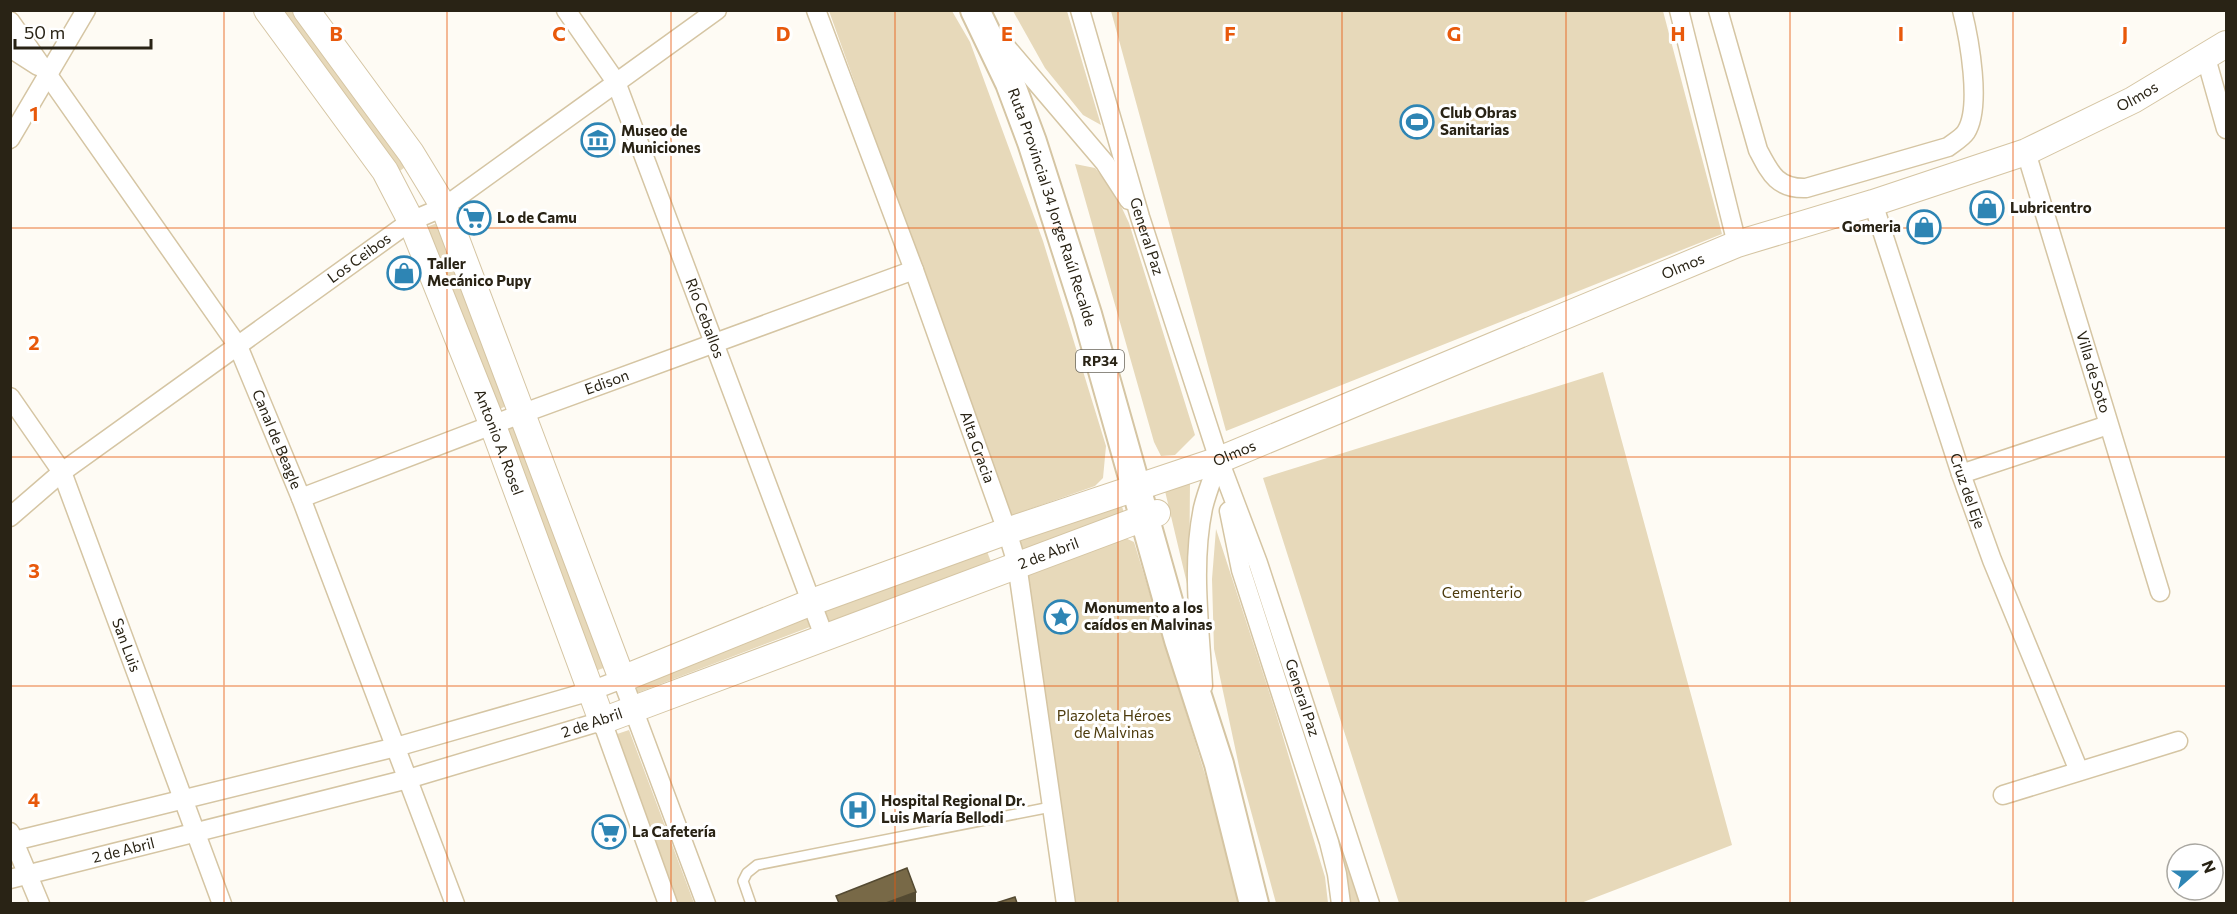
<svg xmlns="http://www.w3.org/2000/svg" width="2237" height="914" viewBox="0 0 2237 914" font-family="Commissioner,sans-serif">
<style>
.green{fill:#e7d9ba}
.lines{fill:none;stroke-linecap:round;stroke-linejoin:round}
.lane-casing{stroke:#d5c5a3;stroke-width:12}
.street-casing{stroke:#d5c5a3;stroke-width:21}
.secondary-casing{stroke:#d5c5a3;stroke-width:28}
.primary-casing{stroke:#d5c5a3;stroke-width:32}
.lane{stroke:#fff;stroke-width:9}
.street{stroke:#fff;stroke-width:18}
.secondary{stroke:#fff;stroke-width:26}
.primary{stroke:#fff;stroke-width:28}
.shaded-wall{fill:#544a32}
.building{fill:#786947;stroke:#544a32;stroke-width:1.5}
.grid{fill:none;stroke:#e8590c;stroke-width:1.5;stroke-opacity:0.55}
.labels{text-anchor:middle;stroke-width:6;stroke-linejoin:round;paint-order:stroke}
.shield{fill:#fff;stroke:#69655b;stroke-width:1.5}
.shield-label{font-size:14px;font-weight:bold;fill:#292315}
.street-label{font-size:15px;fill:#292315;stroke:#fff}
.poi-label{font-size:15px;font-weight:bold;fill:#292315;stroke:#fff;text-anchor:start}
.park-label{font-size:15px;fill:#4d3b0d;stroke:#fff}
.grid-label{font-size:20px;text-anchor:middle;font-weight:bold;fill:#e8590c;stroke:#fff;stroke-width:6;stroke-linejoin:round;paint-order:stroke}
</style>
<rect width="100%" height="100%" fill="#fefbf4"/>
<!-- green -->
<path class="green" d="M279 11H296L408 165 397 173Z
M829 11H952L970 42 1043 241 1106 446 1103 478 1095 486 1010 516Z
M1013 11H1067L1101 125 1083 115 1045 68Z
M1111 11H1663L1722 234 1226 431Z
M1075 164 1095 168 1114 191 1129 223 1195 435 1175 455 1161 456 1154 442Z
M437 223 508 405 496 411 424 228Z
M1603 372 1732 845 1581 903H1399L1263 478Z
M515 426 606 667 593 672 502 431Z
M1190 482 1189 592 1165 491Z
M1120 500 1125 516 1023 550 1018 534Z
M1216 529 1274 707 1325 877 1328 903H1276L1240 771 1214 649 1212 579Z
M1121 536 1134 542 1211 794 1240 903H1075L1028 576 1031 567Z
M985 546 991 562 827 624 822 608Z
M806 615 810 627 637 693 633 682Z
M1276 633 1364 903H1346L1270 635Z
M629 730 694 903H677L614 735Z"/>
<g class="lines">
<defs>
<path id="lane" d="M751 904 743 881 747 873 757 865 1051 807"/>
<g id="street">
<path id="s1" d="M566 10 616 82 824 636"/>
<path id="s2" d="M816 10 914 270 1007 531 1017 564 1066 904"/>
<path id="s3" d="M1080 10 1140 217 1219 460 1258 563 1370 904"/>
<path d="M1679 10 1737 244"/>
<path d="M1718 10 1758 150C1770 173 1777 189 1806 188L1948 147C1953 143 1962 138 1966 132 1982 107 1969 38 1962 10"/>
<path id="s4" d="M10 21 238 346 301 498 455 904"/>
<path d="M995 37 1002 42 1105 163 1129 200"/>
<path d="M10 48 38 66"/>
<path d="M2206 58 2226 129"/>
<path d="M10 139 86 10"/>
<path id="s5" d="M2026 152 2160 592"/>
<path id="s6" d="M1873 203 1961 474 1992 560 2079 771"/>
<path id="s7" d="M10 397 62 472 222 904"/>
<path d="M1961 474 2108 425"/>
<path id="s8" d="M301 498 521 414 914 270"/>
<path d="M1229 511 1241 570 1329 842 1337 874 1341 904"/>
<path id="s9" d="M10 517 62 472 411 221 444 207 717 10"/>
<path d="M1203 686C1200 627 1191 566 1203 508 1207 491 1214 475 1219 460"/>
<path d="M2003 795 2178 741"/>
<path d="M10 832 40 904"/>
<path d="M10 842 396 747 591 691 622 679 706 904"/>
<path id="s10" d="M10 879 408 779 602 721 668 904"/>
</g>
<g id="secondary">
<path id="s11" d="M267 10 385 171 411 221 493 426 602 721 1157 513"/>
<path id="s12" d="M306 10 411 153 444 207 622 679 812 602 1007 531 1219 460 1737 244 1873 203 2026 152 2133 100 2226 44"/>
</g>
<g id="primary">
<path id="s13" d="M975 10 1010 83 1032 142 1087 314 1179 640 1219 764 1254 904"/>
</g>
</defs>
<!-- lane casing -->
<use href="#lane" class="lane-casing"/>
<!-- street casing -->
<use href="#street" class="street-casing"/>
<!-- secondary casing -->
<use href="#secondary" class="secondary-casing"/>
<!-- primary casing -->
<use href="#primary" class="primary-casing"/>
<!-- lane -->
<use href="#lane" class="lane"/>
<!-- street -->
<use href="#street" class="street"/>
<!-- secondary -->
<use href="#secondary" class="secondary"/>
<!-- primary -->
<use href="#primary" class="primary"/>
</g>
<!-- shaded-wall -->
<path class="shaded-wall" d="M916 892V903H886Z"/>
<!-- building -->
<path class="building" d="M907 868 916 892 886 903H839L836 896Z
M1015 897 1017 903H996Z"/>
<!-- grid -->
<path class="grid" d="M224 10V904M447 10V904M671 10V904M895 10V904M1118 10V904M1342 10V904M1566 10V904M1790 10V904M2013 10V904M10 228H2226M10 457H2226M10 686H2226"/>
<!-- icons -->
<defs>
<symbol id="stadium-ring" viewBox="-11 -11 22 22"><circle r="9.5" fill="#fff" stroke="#2e85b4" stroke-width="1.5"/><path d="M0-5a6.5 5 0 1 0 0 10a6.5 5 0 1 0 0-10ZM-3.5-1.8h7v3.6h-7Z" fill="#2e85b4"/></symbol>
<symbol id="museum-ring" viewBox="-11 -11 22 22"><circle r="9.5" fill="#fff" stroke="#2e85b4" stroke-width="1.5"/><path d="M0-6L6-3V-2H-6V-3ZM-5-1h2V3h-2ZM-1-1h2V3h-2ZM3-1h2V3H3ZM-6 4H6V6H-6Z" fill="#2e85b4"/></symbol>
<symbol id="shop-ring" viewBox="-11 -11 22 22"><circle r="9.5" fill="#fff" stroke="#2e85b4" stroke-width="1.5"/><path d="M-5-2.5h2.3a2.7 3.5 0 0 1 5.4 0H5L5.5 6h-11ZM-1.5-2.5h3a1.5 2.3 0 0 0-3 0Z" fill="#2e85b4"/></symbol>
<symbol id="supermarket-ring" viewBox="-11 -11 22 22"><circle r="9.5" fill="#fff" stroke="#2e85b4" stroke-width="1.5"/><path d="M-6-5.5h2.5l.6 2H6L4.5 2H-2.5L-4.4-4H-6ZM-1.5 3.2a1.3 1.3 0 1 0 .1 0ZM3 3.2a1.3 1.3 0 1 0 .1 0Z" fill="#2e85b4"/></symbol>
<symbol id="sight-ring" viewBox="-11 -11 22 22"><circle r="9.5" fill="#fff" stroke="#2e85b4" stroke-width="1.5"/><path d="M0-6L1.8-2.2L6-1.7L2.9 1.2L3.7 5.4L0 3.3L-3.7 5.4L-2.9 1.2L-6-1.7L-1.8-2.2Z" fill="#2e85b4"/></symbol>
<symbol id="hospital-ring" viewBox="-11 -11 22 22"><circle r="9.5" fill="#fff" stroke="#2e85b4" stroke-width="1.5"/><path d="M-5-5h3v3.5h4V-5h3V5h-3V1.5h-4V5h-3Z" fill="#2e85b4"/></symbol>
</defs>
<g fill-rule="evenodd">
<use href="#stadium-ring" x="1398" y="103" width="38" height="38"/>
<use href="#museum-ring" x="579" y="121" width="38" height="38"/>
<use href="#shop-ring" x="1968" y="189" width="38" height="38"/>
<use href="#supermarket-ring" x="455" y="199" width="38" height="38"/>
<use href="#shop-ring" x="1905" y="208" width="38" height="38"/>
<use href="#shop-ring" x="385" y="254" width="38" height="38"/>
<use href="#sight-ring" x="1042" y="598" width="38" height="38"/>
<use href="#hospital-ring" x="839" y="791" width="38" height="38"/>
<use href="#supermarket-ring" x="590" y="813" width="38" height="38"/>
</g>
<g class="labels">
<!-- shield labels -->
<rect class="shield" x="1076" y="350" width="48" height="22" rx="4.5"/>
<g class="shield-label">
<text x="1100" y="366">RP34</text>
</g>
<!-- street labels -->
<g class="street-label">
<text dy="5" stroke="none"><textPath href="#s12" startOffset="2370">Olmos</textPath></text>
<text dy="5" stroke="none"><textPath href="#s13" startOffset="212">Ruta Provincial 34 Jorge Raúl Recalde</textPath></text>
<text dy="5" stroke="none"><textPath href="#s3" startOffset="236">General Paz</textPath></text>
<text dy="5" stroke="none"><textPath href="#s9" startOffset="435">Los Ceibos</textPath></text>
<text dy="5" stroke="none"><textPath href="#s12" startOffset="1884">Olmos</textPath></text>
<text dy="5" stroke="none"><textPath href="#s1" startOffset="340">Río Ceballos</textPath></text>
<text dy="5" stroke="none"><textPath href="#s5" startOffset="230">Villa de Soto</textPath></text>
<text dy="5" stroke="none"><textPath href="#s8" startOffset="327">Edison</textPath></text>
<text dy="5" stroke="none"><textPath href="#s4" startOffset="498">Canal de Beagle</textPath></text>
<text dy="5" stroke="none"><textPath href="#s11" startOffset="494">Antonio A. Rosel</textPath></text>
<text dy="5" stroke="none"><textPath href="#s2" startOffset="466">Alta Gracia</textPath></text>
<text dy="5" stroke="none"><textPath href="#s12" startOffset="1398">Olmos</textPath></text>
<text dy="5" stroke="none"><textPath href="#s6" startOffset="303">Cruz del Eje</textPath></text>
<text dy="5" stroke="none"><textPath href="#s11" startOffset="1268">2 de Abril</textPath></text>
<text dy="5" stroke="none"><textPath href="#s7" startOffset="276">San Luis</textPath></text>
<text dy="5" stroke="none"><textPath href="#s3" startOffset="723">General Paz</textPath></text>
<text transform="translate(592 723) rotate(-19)" y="5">2 de Abril</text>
<text dy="5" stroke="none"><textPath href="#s10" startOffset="117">2 de Abril</textPath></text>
</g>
<!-- poi labels -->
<g class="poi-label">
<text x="1440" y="118">Club Obras<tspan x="1440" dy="17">Sanitarias</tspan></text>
<text x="621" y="136">Museo de<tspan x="621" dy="17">Municiones</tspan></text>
<text x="2010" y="213">Lubricentro</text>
<text x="497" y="223">Lo de Camu</text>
<text x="1901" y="232" text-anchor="end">Gomeria</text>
<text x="427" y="269">Taller<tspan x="427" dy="17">Mecánico Pupy</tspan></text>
<text x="1084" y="613">Monumento a los<tspan x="1084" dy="17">caídos en Malvinas</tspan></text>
<text x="881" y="806">Hospital Regional Dr.<tspan x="881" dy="17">Luis María Bellodi</tspan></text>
<text x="632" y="837">La Cafetería</text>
</g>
<!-- park labels -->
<g class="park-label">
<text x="1482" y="598">Cementerio</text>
<text x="1114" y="721">Plazoleta Héroes<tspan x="1114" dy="17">de Malvinas</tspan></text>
</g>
</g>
<g class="grid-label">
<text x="336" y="41">B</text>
<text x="559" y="41">C</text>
<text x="783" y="41">D</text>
<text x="1007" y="41">E</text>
<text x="1230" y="41">F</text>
<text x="1454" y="41">G</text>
<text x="1678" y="41">H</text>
<text x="1901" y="41">I</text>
<text x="2125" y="41">J</text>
<text x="34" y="121">1</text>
<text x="34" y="350">2</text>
<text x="34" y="578">3</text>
<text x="34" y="807">4</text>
</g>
<!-- border -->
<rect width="2237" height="914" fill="none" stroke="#292315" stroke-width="24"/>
<!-- north arrow -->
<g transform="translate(2195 872) rotate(69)"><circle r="28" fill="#ffffff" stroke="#a9a7a1" stroke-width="1.5"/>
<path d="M0-4.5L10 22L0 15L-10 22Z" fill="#2e85b4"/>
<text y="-9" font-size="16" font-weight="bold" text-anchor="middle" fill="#292315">N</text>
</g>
<!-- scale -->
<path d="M15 39v9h136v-9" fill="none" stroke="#292315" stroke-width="3"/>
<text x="24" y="39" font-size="18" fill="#292315" stroke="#ffffff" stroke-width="4.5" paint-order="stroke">50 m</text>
</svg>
